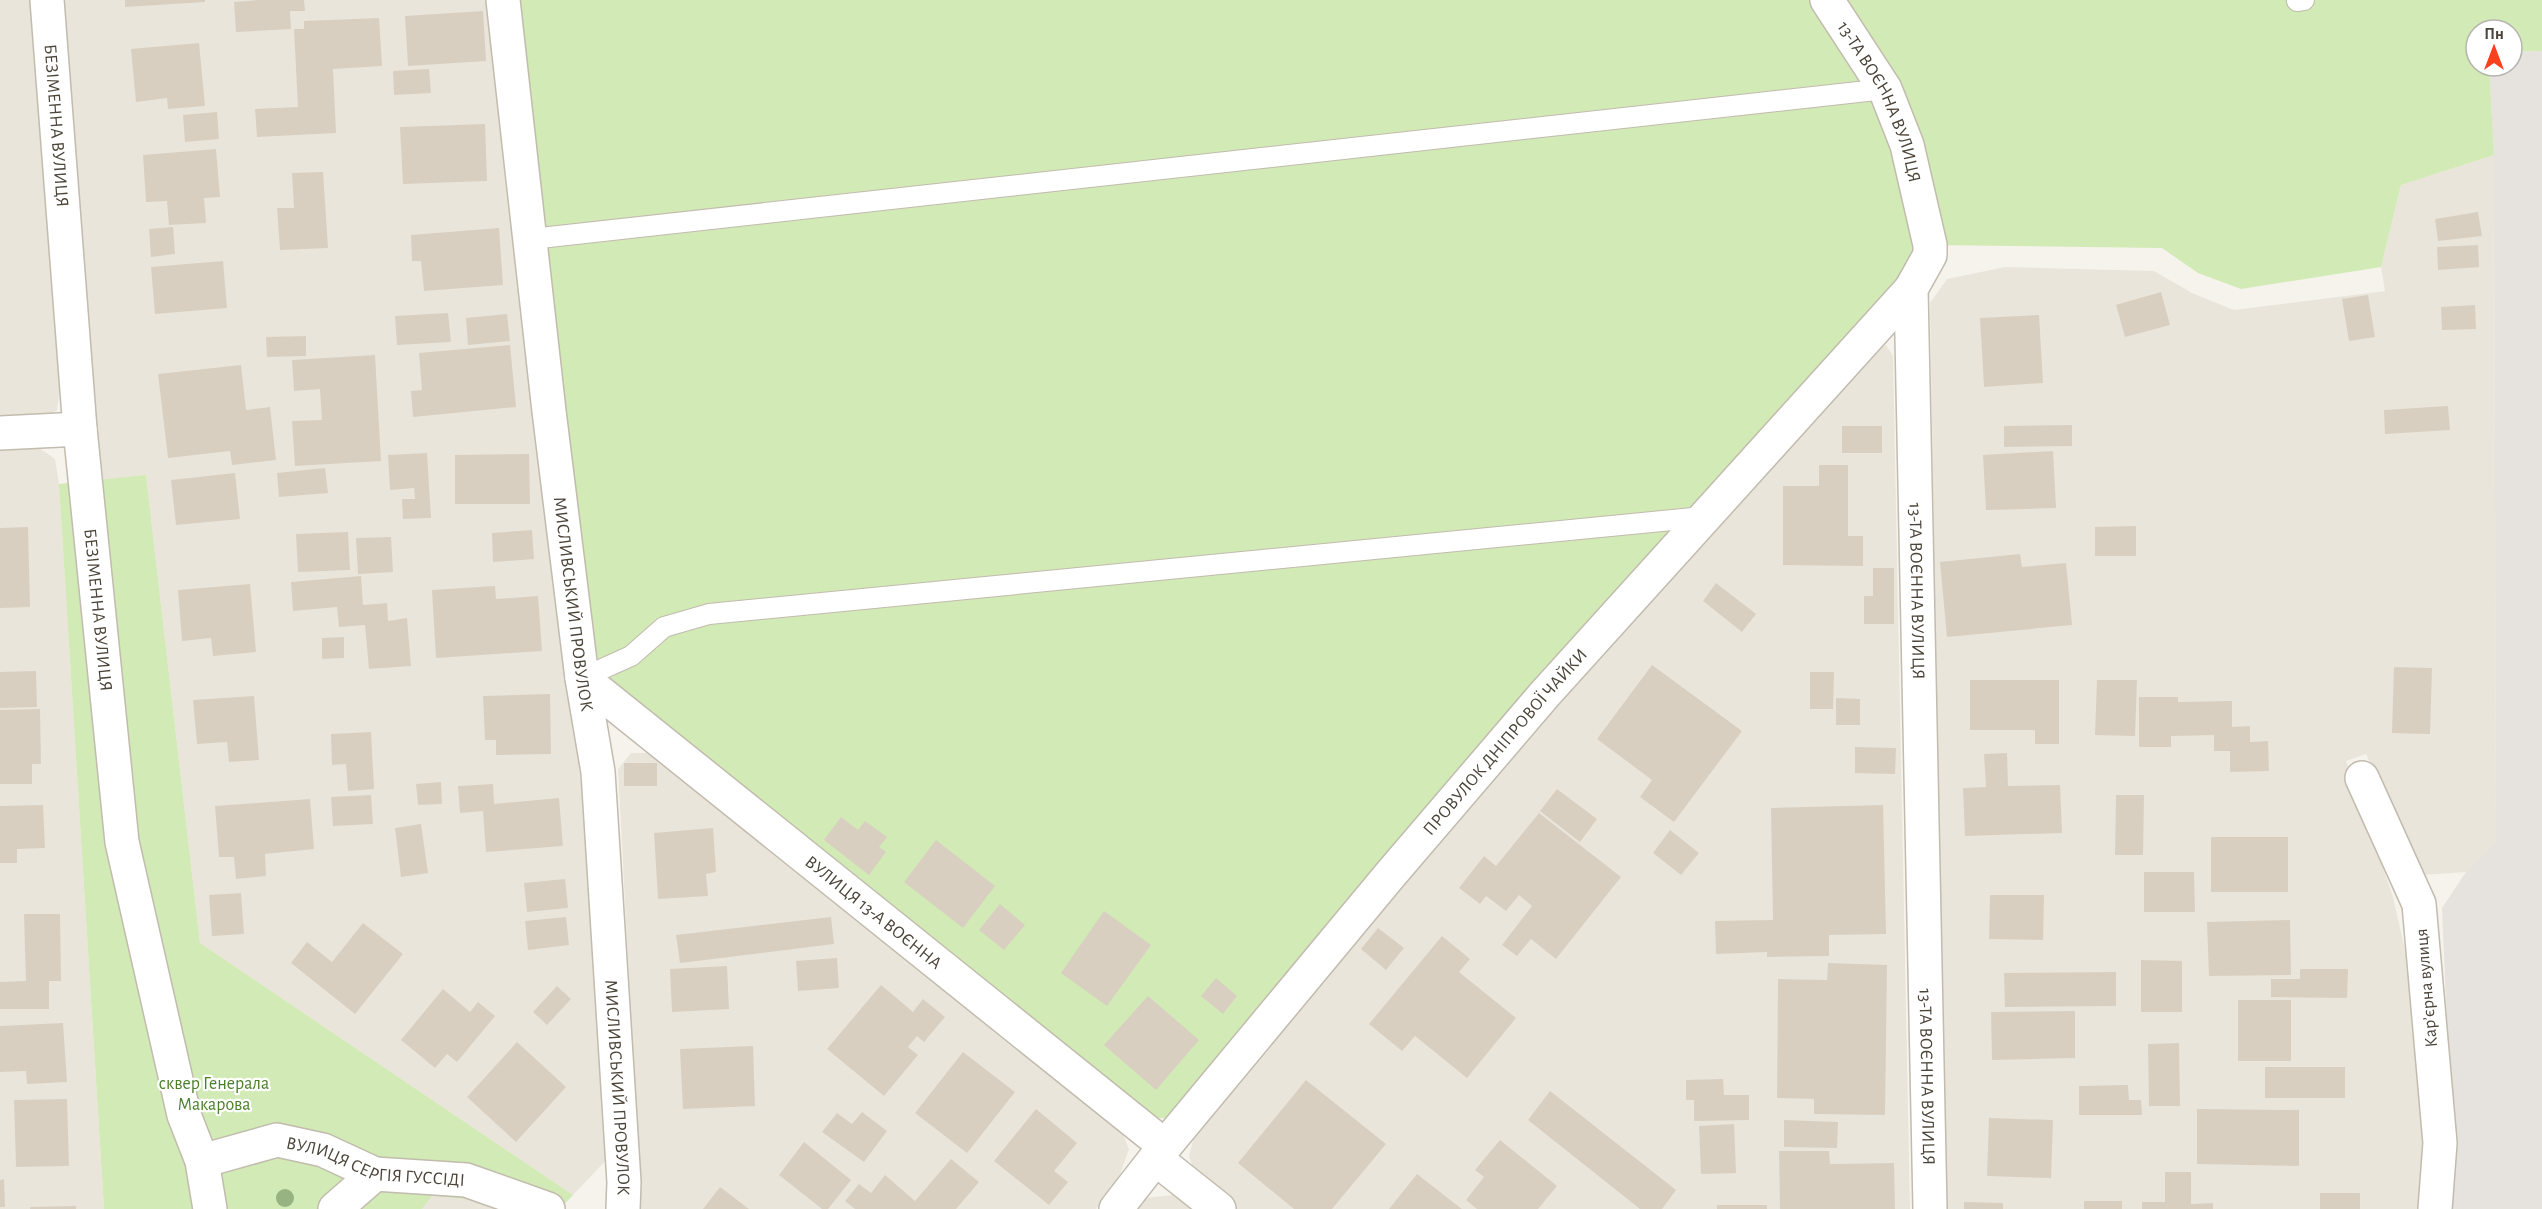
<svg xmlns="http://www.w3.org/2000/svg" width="2542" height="1209" viewBox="0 0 2542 1209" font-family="'Alegreya Sans',sans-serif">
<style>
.residential{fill:#eae5da}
.industrial{fill:#e6e2dd}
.green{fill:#d2eab5}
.building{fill:#d8cfc1}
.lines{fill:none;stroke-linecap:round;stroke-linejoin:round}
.service-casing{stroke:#c2bbae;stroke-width:22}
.minor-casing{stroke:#c2bbae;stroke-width:36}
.service{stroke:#fff;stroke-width:20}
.minor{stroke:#fff;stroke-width:33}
.tree{fill:#97b381}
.labels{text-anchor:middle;stroke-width:4.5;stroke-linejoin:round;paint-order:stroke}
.street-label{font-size:18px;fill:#4b4439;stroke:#fff}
.park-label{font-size:18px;fill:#4a7f2a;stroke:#fff}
</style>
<rect width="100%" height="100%" fill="#f6f3ec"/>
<!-- residential -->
<path class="residential" d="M0 0H30L60 389 57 410 44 418 0 421Z
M63 0H491L580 773 611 1155 573 1195 200 943 146 476 102 481Z
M2494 155 2496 844 2466 872 2421 875 2366 754 2346 761 2393 897 2409 968 2429 1145 2424 1209H1945L1930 303 1947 279 2005 267 2154 271 2192 293 2234 310 2385 291 2381 267 2401 185Z
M1886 345 1893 356 1910 1209H1237L1196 1177 1189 1156 1194 1137 1557 702 1877 349Z
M32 443 55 459 59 484 104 1209H0V445Z
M631 753H653L1118 1122 1129 1149 1118 1180 1096 1209H641L618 769Z
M1172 1195 1197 1209H1134L1146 1198Z
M432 1196 486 1201 498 1209H422Z"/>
<!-- industrial -->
<path class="industrial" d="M2542 51V1209H2447L2452 1143 2442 908 2466 872 2496 843 2494 155 2489 66H2512V52Z"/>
<!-- green -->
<path class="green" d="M515 0H2542V51L2512 52V30H2476V66H2489L2494 155 2401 185 2381 267 2241 289 2198 273 2162 248 1930 245 1911 263 1525 699 1168 1119 1140 1115 623 700 588 641Z
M146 475 200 943 573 1195 560 1209H498L486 1201 432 1196 422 1209H104L59 484Z"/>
<!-- building -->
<path class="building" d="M125 0H205V2L125 7Z
M258 0H304L305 11H290L291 29 236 32 234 2Z
M483 11 486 61 408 66 405 16Z
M379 18 382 66 333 69 336 133 257 137 255 109 298 107 294 29H304V21Z
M199 43 205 106 168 109 167 98 136 102 131 49Z
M429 69 431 93 394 95 393 71Z
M217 112 219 139 185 142 183 115Z
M485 124 487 181 403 184 400 127Z
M216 149 220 197 204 198 206 223 169 225 167 201 146 202 143 155Z
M323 172 328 248 280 250 277 208H294L292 173Z
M2478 212 2482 236 2438 241 2435 219Z
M173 227 175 254 151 257 149 229Z
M499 228 503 285 424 291 421 261H412L411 235Z
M2478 245 2479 267 2438 270 2437 247Z
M223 261 227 308 155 314 151 267Z
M2161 292 2170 325 2125 337 2116 305Z
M2368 295 2375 337 2349 341 2342 299Z
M2475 305 2476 329 2442 330 2441 307Z
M448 313 451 342 397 345 395 316Z
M507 314 510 341 468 345 466 318Z
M2039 315 2043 383 1984 387 1980 318Z
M306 336V356L267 357 266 337Z
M510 345 516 407 413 417 411 391 422 390 419 353Z
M375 355 381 461 295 466 292 421 322 420 320 389 294 391 292 360Z
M241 365 246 410 270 407 276 460 232 465 230 451 168 458 158 374Z
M2448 406 2450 430 2385 434 2384 410Z
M2072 425V446L2004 447V426Z
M1842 426H1882V453H1842Z
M2053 451 2056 508 1986 510 1983 455Z
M427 453 431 518 403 519 402 499H415L414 488 390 490 388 455Z
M529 454 530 504H455V455Z
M1819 465H1848V536H1863V566L1783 565V486H1819Z
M325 468 328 493 279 497 277 473Z
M235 473 240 519 176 525 171 480Z
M2136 526V556H2095V527Z
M28 527 30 607 0 608V528Z
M532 530 534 559 493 562 492 533Z
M348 532 350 570 298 572 296 534Z
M391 537 393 572 358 574 356 538Z
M2020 554 2022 567 2066 563 2072 625 1947 637 1940 562Z
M1873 568H1894V624H1864V596H1873Z
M361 576 363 605 387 603 388 621 407 618 411 666 369 669 365 625 339 627 337 607 293 611 291 582Z
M1716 583 1756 614 1742 632 1703 601Z
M250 584 256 652 213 656 211 638 182 641 178 590Z
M495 586 496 599 538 596 542 651 436 658 432 590Z
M344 637V658L322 659V638Z
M1652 665 1742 731 1674 822 1640 797 1652 780 1597 739Z
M2394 667 2432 668 2430 734 2392 733Z
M36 671 37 707 0 708V672Z
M1810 672H1834L1833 709H1810Z
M1970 680H2059V744H2035V730H1970Z
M2097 680H2137L2135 736 2095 735Z
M550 694 551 754 496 755V740H485L483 696Z
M254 696 259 760 229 762 227 742 197 744 193 700Z
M2139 697H2178V702L2232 701V727L2250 726V742L2268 741 2269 771 2230 772V751H2214V735L2171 736V747H2139Z
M1836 698 1860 699V725H1836Z
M40 709 41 764H32V784H0V710Z
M371 732 374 789 348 791 346 764 332 765 331 734Z
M1855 747 1896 748 1895 774 1855 773Z
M2007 753 2008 786 2060 785 2062 833 1965 836 1963 788 1986 787 1984 754Z
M624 763H657V786H624Z
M441 782 442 804 418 805 416 784Z
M493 784 494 804 559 798 563 846 486 852 483 811 460 813 458 786Z
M1557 789 1597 819 1580 842 1540 811Z
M371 795 373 824 333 826 331 797Z
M2116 795H2144L2143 855H2115Z
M310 799 314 849 265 854 266 876 236 879 234 857H219L215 806Z
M43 805 45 848 17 849V863H0V806Z
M1883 805 1886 934 1829 935V956L1767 957V952L1716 954 1715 921 1773 920 1771 808Z
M1539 813 1621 877 1556 959 1531 939 1517 956 1502 945 1532 906 1519 895 1506 911 1486 896 1480 904 1459 888 1484 856 1496 866Z
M841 817 858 830 865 821 887 837 879 847 886 852 869 875 824 840Z
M421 824 428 873 401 877 395 828Z
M713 828 716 872 706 874 708 896 658 899 654 833Z
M1670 830 1699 853 1681 875 1653 853Z
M2211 837H2288V892H2211Z
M936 840 995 886 963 928 904 882Z
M2144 872H2194L2195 912H2144Z
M565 879 568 908 527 912 524 883Z
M241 893 244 934 212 936 209 895Z
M1990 895H2044L2043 940 1989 939Z
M1000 904 1025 925 1004 950 979 930Z
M1104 911 1151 945 1107 1006 1061 973Z
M24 914H60L61 981H49V1009H0V982L26 981Z
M566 917 569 945 528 950 525 921Z
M831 917 834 944 680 963 676 935Z
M2290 920 2291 975 2209 976 2207 922Z
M363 923 403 954 355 1014 291 963 307 942 332 962Z
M1378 928 1404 948 1386 970 1361 949Z
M1442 936 1470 959 1459 972 1516 1018 1467 1078 1415 1036 1402 1051 1369 1024Z
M837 958 839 988 798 991 796 961Z
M2141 960 2182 961V1012H2141Z
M1828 963 1887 965 1885 1115 1814 1114V1099L1777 1098 1778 979 1827 980Z
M727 966 729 1009 672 1012 670 969Z
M2300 969H2348L2347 998 2271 997V979H2300Z
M2116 972V1006L2005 1007 2004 973Z
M1216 978 1237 996 1223 1014 1201 996Z
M881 985 913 1012 923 999 945 1017 924 1042 917 1036 908 1047 918 1055 884 1096 827 1049Z
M557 986 571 999 547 1025 533 1012Z
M443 989 470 1012 478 1002 495 1016 457 1062 447 1054 435 1068 401 1040Z
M1148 996 1199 1040 1156 1090 1104 1045Z
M2238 1000H2291V1061H2238Z
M2075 1011V1058L1992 1060 1991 1012Z
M63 1023 67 1082 27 1084 26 1071 0 1072V1026Z
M517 1042 566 1087 516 1142 467 1097Z
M2179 1043 2180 1106H2149L2148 1044Z
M753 1046 755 1106 683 1109 680 1049Z
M963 1052 1015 1092 967 1153 915 1113Z
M2265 1067H2345V1098H2265Z
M1723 1079 1724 1095H1749V1120L1694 1121V1100H1686V1080Z
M1306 1080 1386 1144 1332 1209H1294L1238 1163Z
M2128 1085 2129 1100H2141L2142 1115H2079V1086Z
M1550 1091 1676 1190 1662 1209H1640L1528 1120Z
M67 1099 69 1166 16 1167 14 1100Z
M1036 1109 1077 1143 1054 1171 1068 1182 1049 1205 994 1161Z
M2197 1109 2299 1110V1166L2197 1164Z
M862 1112 887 1131 864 1162 822 1132 837 1113 852 1124Z
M1989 1118 2053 1120 2051 1178 1987 1176Z
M1784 1120 1838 1122 1837 1148 1784 1147Z
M1734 1124 1736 1173 1701 1174 1699 1126Z
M1500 1140 1557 1186 1538 1209H1477L1466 1200 1484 1177 1475 1170Z
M804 1142 851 1180 828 1209H822L779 1175Z
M1779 1151H1829L1830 1164 1894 1163 1895 1209H1780Z
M951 1159 979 1182 956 1209H855L845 1201 859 1184 871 1193 885 1175 915 1201Z
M2165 1172H2191V1204L2213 1203V1209H2142V1202H2165Z
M1417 1174 1458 1206 1462 1209H1389Z
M4 1179 5 1207H0V1180Z
M720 1187 749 1209H703Z
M2320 1193H2360V1209H2320Z
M2084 1201H2122V1209H2084Z
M1964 1202 2003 1203V1209H1964Z
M1717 1205H1767V1209H1717Z
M76 1206V1209H30V1207Z"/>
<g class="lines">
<defs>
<path id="service" d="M2297 1 2304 0
M531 239 1885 89
M582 678 631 656 664 627 709 614 1703 517"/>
<g id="minor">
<path id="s1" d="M47 0 80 429 122 842 184 1115 202 1161 210 1209"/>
<path id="s2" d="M503 0 549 411 582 678 598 772 624 1182 623 1209"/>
<path id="s3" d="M1827 0 1885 89 1907 145 1930 245V255L1911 289 1930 1209"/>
<path d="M0 433 80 429"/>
<path id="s4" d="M582 678 1165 1146"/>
<path d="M2362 778 2419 904 2440 1143 2435 1209"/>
<path d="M1156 1159 1219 1209"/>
<path id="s5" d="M202 1161 277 1140 323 1150 375 1174 466 1180 548 1209"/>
<path d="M335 1209 375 1174"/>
<path id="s6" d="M1116 1209 1165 1146 1390 875 1544 695 1911 289"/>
</g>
</defs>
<!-- service casing -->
<use href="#service" class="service-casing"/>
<!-- minor casing -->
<use href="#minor" class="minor-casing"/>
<!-- service -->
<use href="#service" class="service"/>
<!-- minor -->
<use href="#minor" class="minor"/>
</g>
<!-- trees -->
<circle class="tree" cx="285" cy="1198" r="9"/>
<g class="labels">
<!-- street labels -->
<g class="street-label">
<text dy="6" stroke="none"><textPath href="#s3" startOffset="116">13-ТА ВОЄННА ВУЛИЦЯ</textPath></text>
<text dy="6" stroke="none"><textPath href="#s1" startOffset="126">БЕЗІМЕННА ВУЛИЦЯ</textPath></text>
<text dy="6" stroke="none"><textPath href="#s3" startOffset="620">13-ТА ВОЄННА ВУЛИЦЯ</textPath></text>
<text dy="6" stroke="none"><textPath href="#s2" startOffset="608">МИСЛИВСЬКИЙ ПРОВУЛОК</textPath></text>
<text dy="6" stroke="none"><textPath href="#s1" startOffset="612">БЕЗІМЕННА ВУЛИЦЯ</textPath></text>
<text dy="6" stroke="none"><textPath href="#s6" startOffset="608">ПРОВУЛОК ДНІПРОВОЇ ЧАЙКИ</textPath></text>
<text dy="6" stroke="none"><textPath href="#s4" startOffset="374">ВУЛИЦЯ 13-А ВОЄННА</textPath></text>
<text transform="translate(2426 988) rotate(-95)" y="6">Карʼєрна вулиця</text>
<text dy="6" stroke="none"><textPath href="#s3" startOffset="1106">13-ТА ВОЄННА ВУЛИЦЯ</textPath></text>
<text dy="6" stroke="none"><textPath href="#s2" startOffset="1094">МИСЛИВСЬКИЙ ПРОВУЛОК</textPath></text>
<text dy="6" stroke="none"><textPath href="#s5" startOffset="180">ВУЛИЦЯ СЕРГІЯ ГУССІДІ</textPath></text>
</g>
<!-- park labels -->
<g class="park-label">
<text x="214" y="1089">сквер Генерала<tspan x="214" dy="21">Макарова</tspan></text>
</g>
</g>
<!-- north arrow -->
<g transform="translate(2494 48)"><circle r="28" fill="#ffffff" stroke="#b7b4b0" stroke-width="1.5"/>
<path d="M0-4.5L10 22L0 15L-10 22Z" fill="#fc3f1d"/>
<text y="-9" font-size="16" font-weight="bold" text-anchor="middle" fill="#4b4439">Пн</text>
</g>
</svg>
